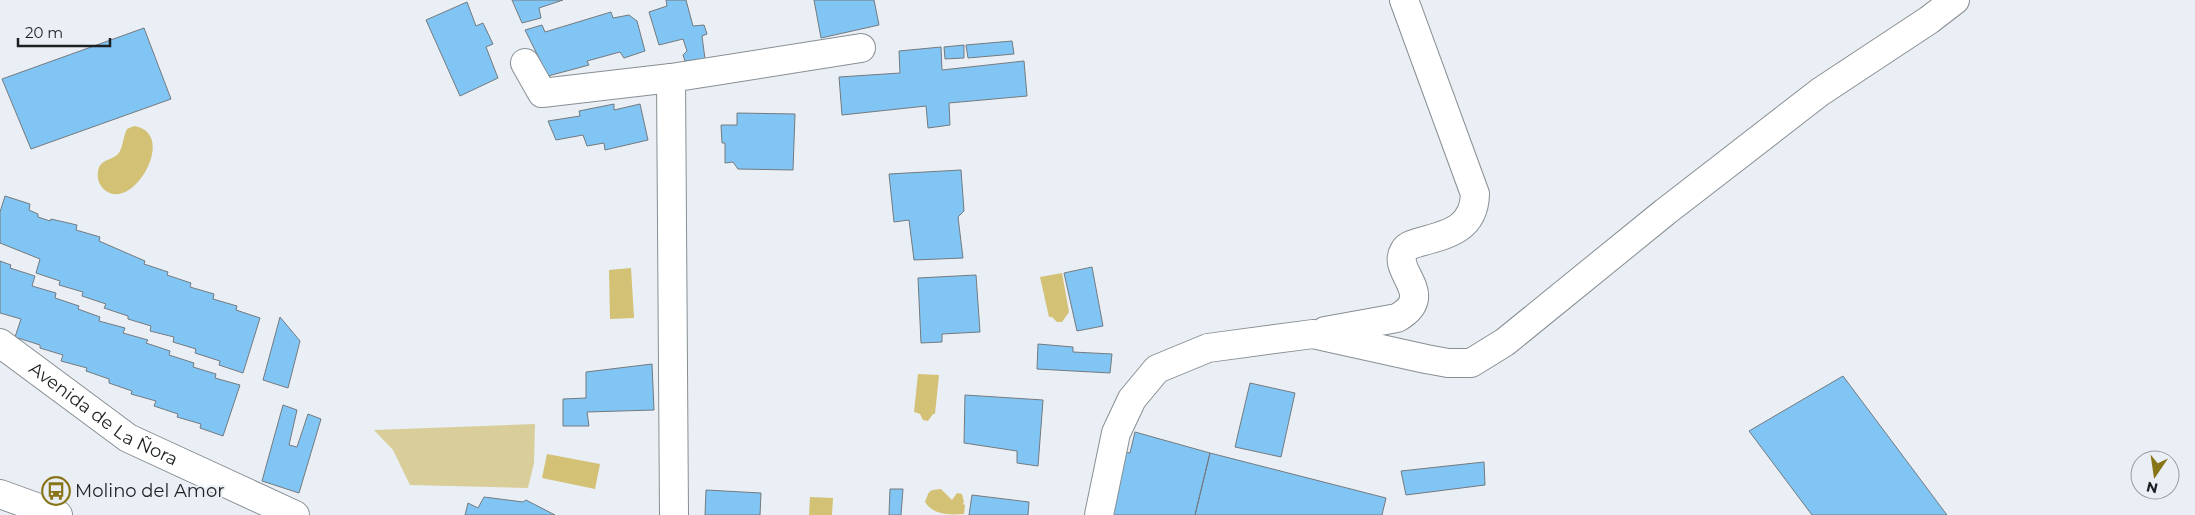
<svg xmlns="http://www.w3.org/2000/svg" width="2195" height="515" viewBox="0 0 2195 515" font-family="Montserrat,sans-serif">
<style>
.green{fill:#d9cd9a}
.water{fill:#d3c175}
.building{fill:#81c5f5;stroke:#747a7e}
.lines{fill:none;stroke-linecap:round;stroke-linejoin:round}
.minor-casing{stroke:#888f93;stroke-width:30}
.secondary-casing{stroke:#888f93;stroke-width:30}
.minor{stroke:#fff;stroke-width:28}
.secondary{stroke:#fff;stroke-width:28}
.labels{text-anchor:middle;stroke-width:4;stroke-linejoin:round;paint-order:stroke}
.street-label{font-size:18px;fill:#1d2021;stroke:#e9eff5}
.poi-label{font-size:18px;fill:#1d2021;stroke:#e9eff5;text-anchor:start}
</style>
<rect width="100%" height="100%" fill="#e9eff5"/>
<!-- green -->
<path class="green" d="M535 424 534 463 528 488 410 485 393 450 374 430Z"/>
<!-- water -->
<path class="water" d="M134 126C181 133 128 221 101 186 97 180 97 174 99 167 103 159 112 160 118 154 123 149 123 136 127 129Z
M631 268 634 318 610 319 609 270Z
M1062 273 1069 312 1062 322H1057L1052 317H1049L1040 277Z
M918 374 939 375 935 414H933L928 421 923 420 920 414 914 412Z
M547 454 600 464 595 489 542 478Z
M941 489 952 500 957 493 962 494 964 502 963 504 965 505 964 514C948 515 934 515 925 502 930 491 927 490 941 489Z
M810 497 833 498 832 515H809Z"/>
<!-- building -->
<path class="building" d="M512 0H563L539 8 541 18 522 23Z
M666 0H686L693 26 704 25 707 34 702 36 705 59 685 61 683 55 687 51 683 39 659 45 649 12 667 6Z
M814 0H874L879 25 821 38Z
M467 2 476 26 483 23 493 44 486 47 498 78 460 96 426 20Z
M611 12 613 18 629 15 637 21 645 51 624 58 620 52 587 61 589 65 548 76 525 30 542 25 545 32Z
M144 28 171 99 31 149 2 79Z
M1012 41 1014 54 968 58 966 45Z
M964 45V58L945 59 944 47Z
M941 47 942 70 1024 61 1027 96 949 103 950 125 928 128 926 106 842 115 839 77 900 73 899 51Z
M614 104V110L640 104 648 140 605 150 604 143 587 146 583 135 556 140 548 121 580 116 579 111Z
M737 113 795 114 793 170 738 169 733 162 725 163V143H722L721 125H737Z
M961 170 964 211 958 217 963 258 914 260 909 220 894 222 889 174Z
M5 196 30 204 29 210 38 214V217L50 221 51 219 77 225 76 230 100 237 99 241 145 261 144 264 168 272 167 275 191 283 190 287 214 294 213 299 237 306 236 310 260 318 243 373 219 365 220 361 195 353 196 349 173 342 174 337 150 331 151 326 128 319V316L104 308 106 304 82 296 83 292 59 285 60 281 36 273 40 259 0 243V212Z
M0 261 11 265 10 268 35 276 32 286 56 293 55 298 79 306 78 309 100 317 99 321 125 328 123 333 148 340 146 343 170 351 169 355 194 363 193 367 216 374 215 378 240 385 223 436 200 428 201 424 177 417 178 414 154 406 156 401 131 394 132 391 109 383V379L86 371 87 368 61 361 63 355 40 348V345L15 337 21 319 0 313Z
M1092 267 1103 326 1077 331 1064 273Z
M976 275 980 332 942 334V342L921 343 918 278Z
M280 317 300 341 288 388 263 380Z
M1038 344 1073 347V352L1112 354 1110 373 1037 369Z
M652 364 654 410 587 412 589 426H563V399L586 398V372Z
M1843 376 1947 515H1812L1749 431Z
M1250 383 1295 393 1281 457 1235 447Z
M965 395 1043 400 1038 466 1017 463V451L964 443Z
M283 405 297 410 289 445 297 447 308 414 321 419 299 493 262 481Z
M1135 432 1210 453 1195 515H1108L1126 452 1130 453Z
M1210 453 1386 498 1382 515H1195Z
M1484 462 1485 485 1406 495 1401 471Z
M890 489H903L901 515H889Z
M706 490 761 493 760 515H705Z
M972 495 1029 502 1028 515H969Z
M484 497 523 502 526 500 555 515H465L468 503 478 508Z"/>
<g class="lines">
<defs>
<g id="minor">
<path d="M525 63 542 93 671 78 861 48"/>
<path d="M671 78 674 515"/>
<path d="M1325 331 1397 318C1438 295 1391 272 1404 251 1407 245 1414 244 1420 242 1450 234 1474 228 1475 194L1404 0"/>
<path id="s1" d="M0 343 128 438 295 515"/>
<path d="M1099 515 1116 433 1132 399 1157 369 1208 348 1313 334 1426 359 1448 363H1471L1505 342 1665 212 1820 92 1929 20 1955 0"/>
</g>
<path id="secondary" d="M0 494 58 515"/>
</defs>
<!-- minor casing -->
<use href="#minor" class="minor-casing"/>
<!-- secondary casing -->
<use href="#secondary" class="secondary-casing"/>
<!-- minor -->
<use href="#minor" class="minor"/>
<!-- secondary -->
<use href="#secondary" class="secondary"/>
</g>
<!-- icons -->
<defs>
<symbol id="bus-ring" viewBox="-11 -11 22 22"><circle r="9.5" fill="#e9eff5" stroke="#897519" stroke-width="1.5"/><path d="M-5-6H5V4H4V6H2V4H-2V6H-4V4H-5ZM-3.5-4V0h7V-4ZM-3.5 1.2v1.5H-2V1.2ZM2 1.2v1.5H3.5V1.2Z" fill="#897519"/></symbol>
</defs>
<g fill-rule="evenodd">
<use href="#bus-ring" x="40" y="475" width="32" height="32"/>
</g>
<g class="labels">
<!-- street labels -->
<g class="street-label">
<text dy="6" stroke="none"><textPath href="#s1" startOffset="126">Avenida de La Ñora</textPath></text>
</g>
<!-- poi labels -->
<g class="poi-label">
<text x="75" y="497">Molino del Amor</text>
</g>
</g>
<!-- north arrow -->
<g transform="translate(2155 475) rotate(193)"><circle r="24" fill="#e9eff5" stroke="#979ca0"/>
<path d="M0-4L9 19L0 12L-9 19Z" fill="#897519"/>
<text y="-8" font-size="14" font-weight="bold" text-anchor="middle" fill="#1d2021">N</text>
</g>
<!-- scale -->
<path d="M18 38v8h92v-8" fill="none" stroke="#1d2021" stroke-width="2.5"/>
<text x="25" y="38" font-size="15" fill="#1d2021" stroke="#e9eff5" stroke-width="4" paint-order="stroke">20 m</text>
</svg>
